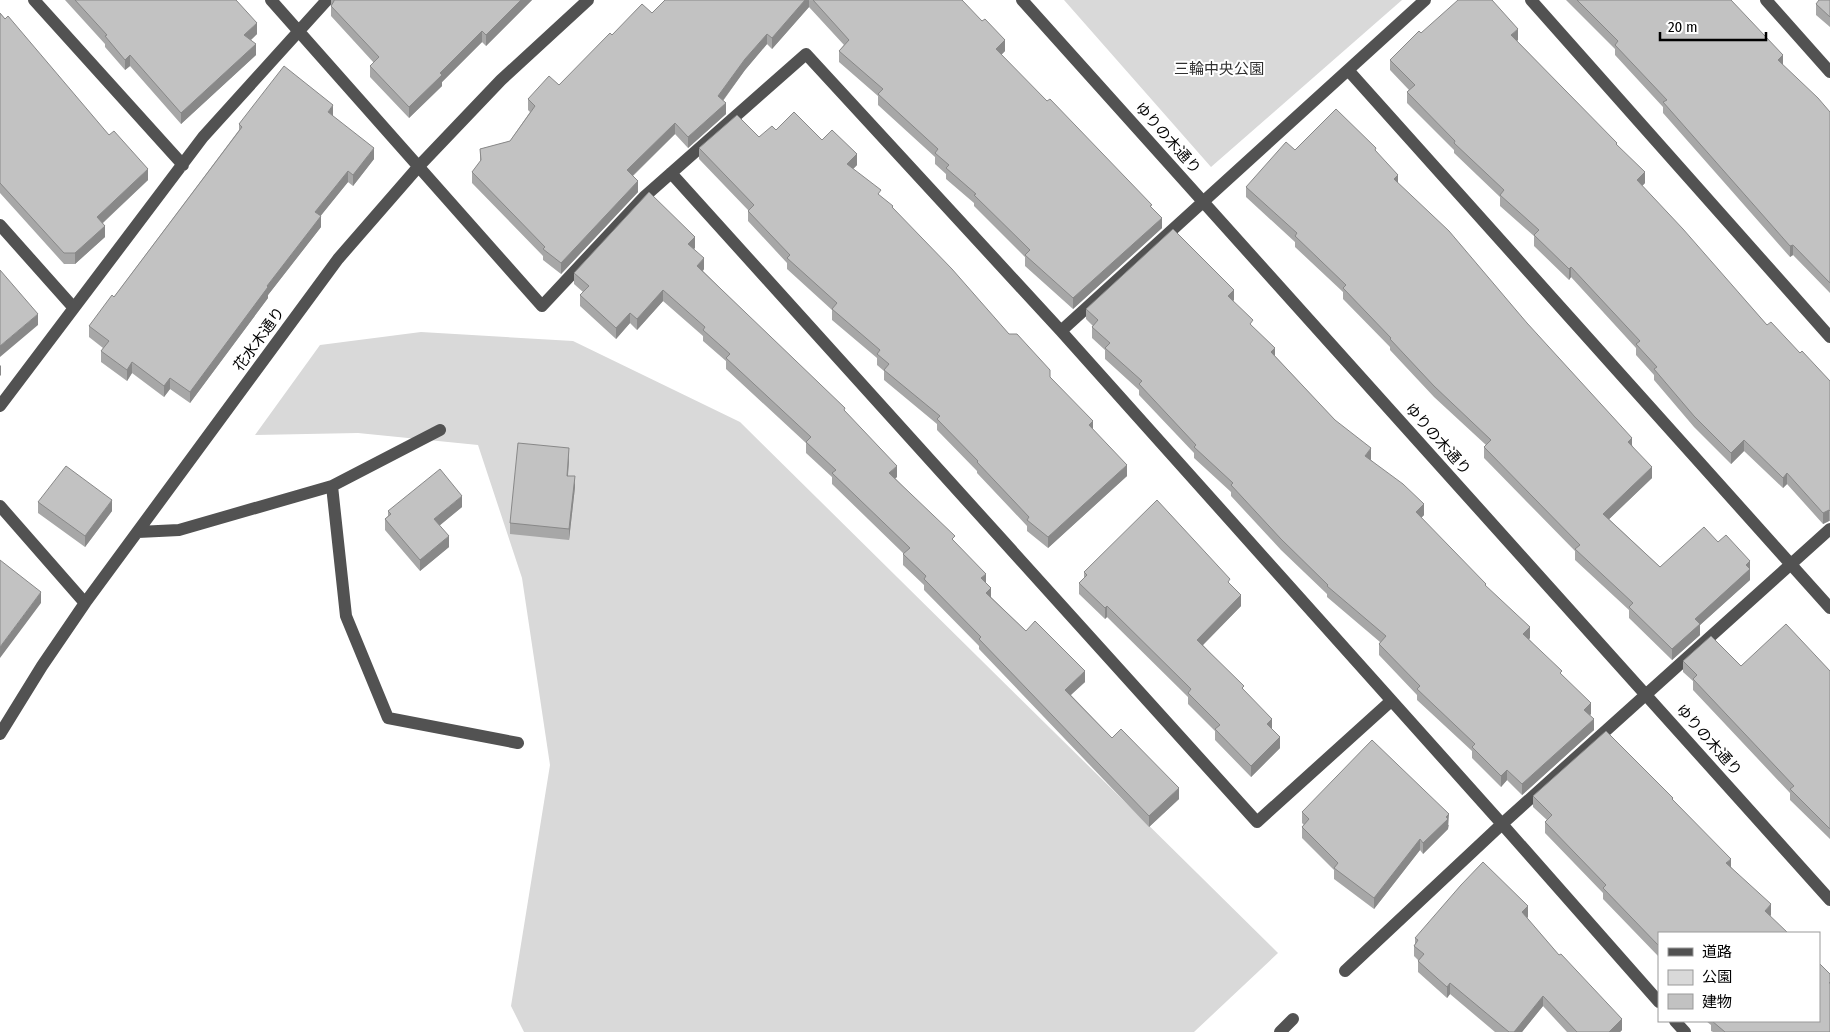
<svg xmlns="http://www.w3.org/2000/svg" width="1830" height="1032" viewBox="0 0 1830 1032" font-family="'Fira Sans Condensed','Noto Sans JP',sans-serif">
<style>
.green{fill:#d9d9d9}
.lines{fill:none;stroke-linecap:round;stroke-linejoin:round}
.minor{stroke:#525252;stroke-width:12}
.wall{fill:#a7a7a7}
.shaded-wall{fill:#888}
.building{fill:#c2c2c2;stroke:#888}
.labels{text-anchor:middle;stroke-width:4;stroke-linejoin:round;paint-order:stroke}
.park-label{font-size:15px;fill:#303030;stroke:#fff}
.street-label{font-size:15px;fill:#000;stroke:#fff}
</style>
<rect width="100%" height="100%" fill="#fff"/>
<!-- green -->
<path class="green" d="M1064 0H1402L1211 167Z
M421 332 573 341 740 422 1278 953 1194 1032H524L511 1006 550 765 522 578 478 445 358 433 255 435 320 345Z"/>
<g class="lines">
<!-- minor -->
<path class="minor" d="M34 0 183 165
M271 0 542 306 644 197 806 54 1061 331 1502 824 1659 1002
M1022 0 1830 900
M1531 0 1830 337
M1766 0 1830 72
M1348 70 1830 608
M671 173 1257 822 1391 701
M0 225 73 307
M1061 331 1425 0
M0 406 203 137 327 0
M332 486 346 616 388 718 518 743
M0 506 85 603
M138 532 179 530 332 486 440 430
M0 734 42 666 85 603 338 259 419 166 501 80 588 0
M1345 971 1502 824 1830 529
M1675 1021 1685 1032
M1280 1032 1293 1019"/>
</g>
<!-- wall -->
<path class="wall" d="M65 0H236L257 34 251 40 256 55 181 124 130 66 125 70 105 47V44Z
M331 0H532L486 46 482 42 442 82V86L409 118 370 77V66L374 63 331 16Z
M665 0H962L1005 51 1001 55 1152 208 1162 228 1073 309 1025 266V257L974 206V203L946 179V174L935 164V157L878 105V96L839 62V51L844 45 809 7 772 49 767 44 745 70 723 101 726 114 688 148 675 134 633 176 638 192 561 274 543 260V256L472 183V172L480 162V149L510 141 530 112 528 110V99L559 85 612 35 652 13Z
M1566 0H1731L1783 66 1830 112V293L1793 255 1790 257 1663 113V107L1615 55V49Z
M1830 0V27L1816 15V4Z
M0 13 148 180 103 223 105 237 75 264H64L0 193Z
M1421 33 1518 40 1517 41 1617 146 1645 183 1642 186 1767 325 1800 353 1830 381V521H1829L1823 524 1787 484 1783 488 1744 451 1731 464 1694 427 1654 380V375L1636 355V348L1571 277 1569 280 1534 246V236L1500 206V197L1454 153V150L1407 103V92L1409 90 1390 70V60Z
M239 124 374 159 353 186 348 182 320 216 321 227 268 295V298L190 403 170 389 164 397 132 373 127 381 101 362V351L103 348 89 337V326L114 297 239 130Z
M776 130 822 140 857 165 853 169 893 209 1009 334 1050 377 1093 430 1127 476 1048 548 1027 531V526L977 473V471L937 430V424L884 380V371L877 365V358L832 320V310L787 269V263L748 221V210L699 159V148L759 137Z
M1295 150 1376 151 1398 183 1632 445 1652 478 1609 519 1660 567 1718 542 1750 561V580L1700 625V635L1672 660 1629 618V610L1575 560V551L1484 458V447L1486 445 1434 397 1390 350V347L1343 299V292L1295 247V242L1246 197V187Z
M695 248 694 249 704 269 703 271 845 412 897 477 895 478 955 542 986 583 991 597 1026 631 1085 682 1071 695 1112 738 1179 799 1149 827 979 649V646L924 590V585L903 565V554H904L832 484V477L806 453V443L726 369V361L703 341V336L663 301 637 330 630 323 616 339 580 306V295L583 292 574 284V273Z
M1234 300 1233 301 1275 356 1371 459V460L1424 515 1421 518 1486 587 1530 638 1529 639 1562 676 1591 714 1590 715 1594 730 1522 795 1507 780 1501 787 1472 758V751L1417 700V695L1379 655V644L1380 642 1327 597V594L1281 550 1231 496V492L1194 458V453L1139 395V390L1105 359V350L1092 338V327L1093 326 1086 319V309Z
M569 459 568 476 575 487 569 540 510 534V523Z
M38 502 112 511 85 547 38 513Z
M462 507 439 526 449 547 420 571 385 530V519L388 516V511Z
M1084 572 1230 584 1241 606 1203 645 1244 690 1272 730 1280 748 1251 777 1215 740V731L1188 704V697L1107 617 1105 619 1079 594V583L1084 578Z
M1683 661 1741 666 1830 671V839L1790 800V793L1693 690V681L1683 672Z
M1533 796 1673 800 1731 867 1771 915 1770 916 1659 933V957L1603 899V893L1545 833V822L1547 820 1533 807Z
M1302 812 1449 825 1448 829 1423 854 1420 850 1374 909 1334 879V870L1302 838V827L1304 825 1302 823Z
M1528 917 1527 918 1622 1030 1620 1032H1567L1543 1006 1522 1032H1495L1450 994 1447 998 1418 972V960L1414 956V946L1415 944V938Z
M1706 1021H1819L1830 1032H1713L1711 1031V1025Z"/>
<!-- shaded-wall -->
<path class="shaded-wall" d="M521 0H532L486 46V35Z
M805 0H809V7L772 49V38Z
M257 23V34L244 46V35Z
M1518 29V40L1511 46V35Z
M482 31V42L442 82V86L409 118V107L440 73Z
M767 34V44L745 70 718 107V96L745 59Z
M1005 40V51L996 60V49Z
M256 44V55L181 124V113Z
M130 55V66L125 70V60Z
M1783 55V66L1778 60Z
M726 103V114L688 148V137Z
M333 105V116L328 112Z
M675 123V134L627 181V170Z
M374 148V159L353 186V175Z
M857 154V165L847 175V164Z
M148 169V180L97 228V217Z
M348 171V182L315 223V212Z
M1645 172V183L1637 191V180Z
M1398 175V185L1394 179Z
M638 181V192L561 274V263Z
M321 216V227L268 295V298L190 403V392L267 286Z
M1162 218V228L1073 309V298Z
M105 226V237L75 264V253Z
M695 237V248L688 255V244Z
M1793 245V255L1790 257V246Z
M704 258V269L697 277V266Z
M1571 267V277L1569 280V269Z
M663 290V301L637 330V319Z
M1234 290V300L1228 306V296Z
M630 313V323L616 339V328Z
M38 314V325L0 357V346Z
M1275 348V359L1271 352Z
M132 362V373L127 381V370Z
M1 365V375L0 376V366Z
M170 378V389L164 397V386Z
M1093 421V431L1089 425Z
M1632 438V449L1628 442Z
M1744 440V451L1731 464V453Z
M569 448V459L567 487V476Z
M1371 448V459L1365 467V456Z
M1127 465V476L1048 548V537Z
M897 466V477L889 484V473Z
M1652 467V478L1603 525V514Z
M1787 473V484L1783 488V478Z
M575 476V487L569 540V529Z
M462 496V507L434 530V519Z
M112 500V511L85 547V536Z
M1424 504V515L1416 523V512Z
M1829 510V521L1823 524V513Z
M449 536V547L420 571V560Z
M1750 561V580L1700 625V635L1672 660V649L1695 619Z
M986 574V584L981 578Z
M991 588V599L986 593Z
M41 592V603L0 658V647Z
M1241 595V606L1197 651V640Z
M1107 606V617L1105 619V608Z
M1530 627V638L1523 645V634Z
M1085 671V682L1065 700V690Z
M1591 703V714L1584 721V710Z
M1272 719V730L1267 724Z
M1594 719V730L1522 795V784Z
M1280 737V748L1251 777V766Z
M1507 770V780L1501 787V776Z
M1179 788V799L1149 827V816Z
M1449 814 1448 829 1423 854V843Z
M1420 839V850L1374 909V898Z
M1731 859V870L1726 863Z
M1771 904V915L1765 922V911Z
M1528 906V917L1522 923V912Z
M1450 983V994L1447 998V987Z
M1543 996V1006L1522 1032H1514Z
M1622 1019V1030L1620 1032H1609Z"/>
<!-- building -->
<path class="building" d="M75 0H236L257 23 244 35 256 44 181 113 130 55 125 60 105 36 107 35Z
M334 0H521L486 35 482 31 440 73 442 75 409 107 370 66 379 57 331 6 334 1Z
M665 0H805L772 38 767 34 745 59 718 96 726 103 688 137 675 123 627 170 638 181 561 263 543 249 545 247 472 172 481 160 480 149 510 141 535 106 528 99 549 76 559 85 610 33 612 35 642 4 652 13Z
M813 0H962L982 21 985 19 1005 40 996 49 1047 101 1050 99 1152 205 1150 206 1162 218 1073 298 1025 255 1030 250 974 195 976 194 946 168 949 165 935 153 938 149 878 94 883 89 839 51 849 40Z
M1458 0H1492L1518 29 1511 35 1617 143 1616 144 1645 172 1637 180 1683 229 1767 325 1771 322 1800 353 1802 351 1830 381V511L1829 510 1823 513 1787 473 1783 478 1744 440 1731 453 1694 416 1654 369 1657 367 1636 344 1640 341 1571 267 1569 269 1534 235 1539 230 1500 195 1504 190 1454 143 1455 141 1407 92 1415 85 1390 60 1419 31 1421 33Z
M1577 0H1731L1783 55 1778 60 1818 98 1830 112V283L1793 245 1790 246 1663 102 1667 100 1615 45 1618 41Z
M1819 0H1830V17L1816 4Z
M0 13 5 19 8 16 109 135 114 131 148 169 97 217 105 226 75 253H64L0 183Z
M284 66 333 105 328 112 374 148 353 175 348 171 315 212 321 216 267 286 268 287 190 392 170 378 164 386 132 362 127 370 101 351 109 341 89 326 112 295 114 297 242 127 239 124Z
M1336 109 1376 148 1375 150 1398 175 1394 179 1449 231 1527 323 1632 438 1628 442 1652 467 1603 514 1660 567 1704 527 1718 542 1726 535 1750 561 1746 565 1750 569 1695 619 1700 624 1672 649 1629 607 1633 603 1575 549 1580 545 1484 447 1491 440 1434 386 1390 339 1391 338 1343 288 1346 285 1295 236 1297 233 1246 187 1286 142 1295 150Z
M794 112 822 140 832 130 857 154 847 164 881 190 878 194 893 206 892 207 952 269 1009 334H1017L1050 370V377L1093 421 1089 425 1127 465 1048 537 1027 520 1029 517 977 462 978 461 937 419 940 416 884 370 889 364 877 354 880 350 832 309 837 303 787 258 790 255 748 211 754 205 699 148 737 115 759 137 772 126 776 130Z
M649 192 695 237 688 244 704 258 697 266 845 408 844 410 897 466 889 473 955 536 952 539 986 574 981 578 991 588 986 593 1026 631 1035 621 1085 671 1065 690 1112 738 1121 729 1179 788 1149 816 979 639 981 637 924 579 926 576 903 554 910 548 832 473 836 470 806 442 811 437 726 358 730 354 703 330 705 327 663 290 637 319 630 313 616 328 580 295 589 286 574 273Z
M1173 229 1234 290 1228 296 1253 320 1250 324 1275 348 1271 352 1335 420 1371 448 1365 456 1403 484 1424 504 1416 512 1486 584 1485 585 1530 627 1523 634 1562 671 1560 673 1591 703 1584 710 1594 719 1522 784 1507 770 1501 776 1472 747 1475 744 1417 689 1420 686 1379 644 1386 636 1327 586 1328 585 1281 539 1231 485 1233 483 1194 447 1196 445 1139 384 1142 381 1105 348 1110 343 1092 327 1098 320 1086 309Z
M0 270 38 314 0 346Z
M518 443 569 448 567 476H575L569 529 510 523Z
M66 466 112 500 85 536 38 502Z
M440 469 462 496 434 519 449 536 420 560 385 519 391 514 388 511Z
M1157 500 1230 579 1228 582 1241 595 1197 640 1244 686 1242 688 1272 719 1267 724 1280 737 1251 766 1215 729 1220 725 1188 693 1191 689 1107 606 1105 608 1079 583 1087 575 1084 572Z
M0 560 41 592 0 647Z
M1786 624 1830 671V829L1790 789 1794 786 1693 679 1697 675 1683 661 1711 636 1741 666Z
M1606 731 1673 798 1672 799 1731 859 1726 863 1771 904 1765 911 1788 933H1659V946L1603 888 1606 885 1545 822 1552 815 1533 796Z
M1372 740 1449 814 1446 817 1448 819 1423 843 1420 839 1374 898 1334 868 1338 863 1302 827 1309 819 1302 812Z
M1483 862 1528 906 1522 912 1559 955 1561 954 1622 1019 1609 1032H1577L1543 996 1514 1032H1509L1450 983 1447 987 1418 961 1424 954 1414 946 1418 940 1415 938 1461 885Z
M1819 963 1830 974V982L1829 983H1830V1032H1725L1712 1021H1819Z"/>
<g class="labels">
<!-- park labels -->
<g class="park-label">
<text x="1219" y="74">三輪中央公園</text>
</g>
<!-- street labels -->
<g class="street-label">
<text transform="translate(1168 138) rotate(48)" y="5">ゆりの木通り</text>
<text transform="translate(259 339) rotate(-54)" y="5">花水木通り</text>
<text transform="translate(1438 439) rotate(48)" y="5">ゆりの木通り</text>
<text transform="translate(1709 740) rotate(48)" y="5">ゆりの木通り</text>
</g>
</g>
<!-- legend -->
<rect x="1658" y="932" width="162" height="90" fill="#ffffff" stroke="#999999"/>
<rect x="1668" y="948" width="25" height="8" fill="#525252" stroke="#999999"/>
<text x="1702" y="957" font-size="15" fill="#000000">道路</text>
<rect x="1668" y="970" width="25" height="15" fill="#d9d9d9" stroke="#999999"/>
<text x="1702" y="982" font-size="15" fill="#000000">公園</text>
<rect x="1668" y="994" width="25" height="15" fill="#c2c2c2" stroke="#999999"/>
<text x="1702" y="1007" font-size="15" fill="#000000">建物</text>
<!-- scale -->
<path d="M1660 32v8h106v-8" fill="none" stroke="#000000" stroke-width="2.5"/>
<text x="1668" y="32" font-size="15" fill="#000000" stroke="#ffffff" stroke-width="4" paint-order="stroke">20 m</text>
</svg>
